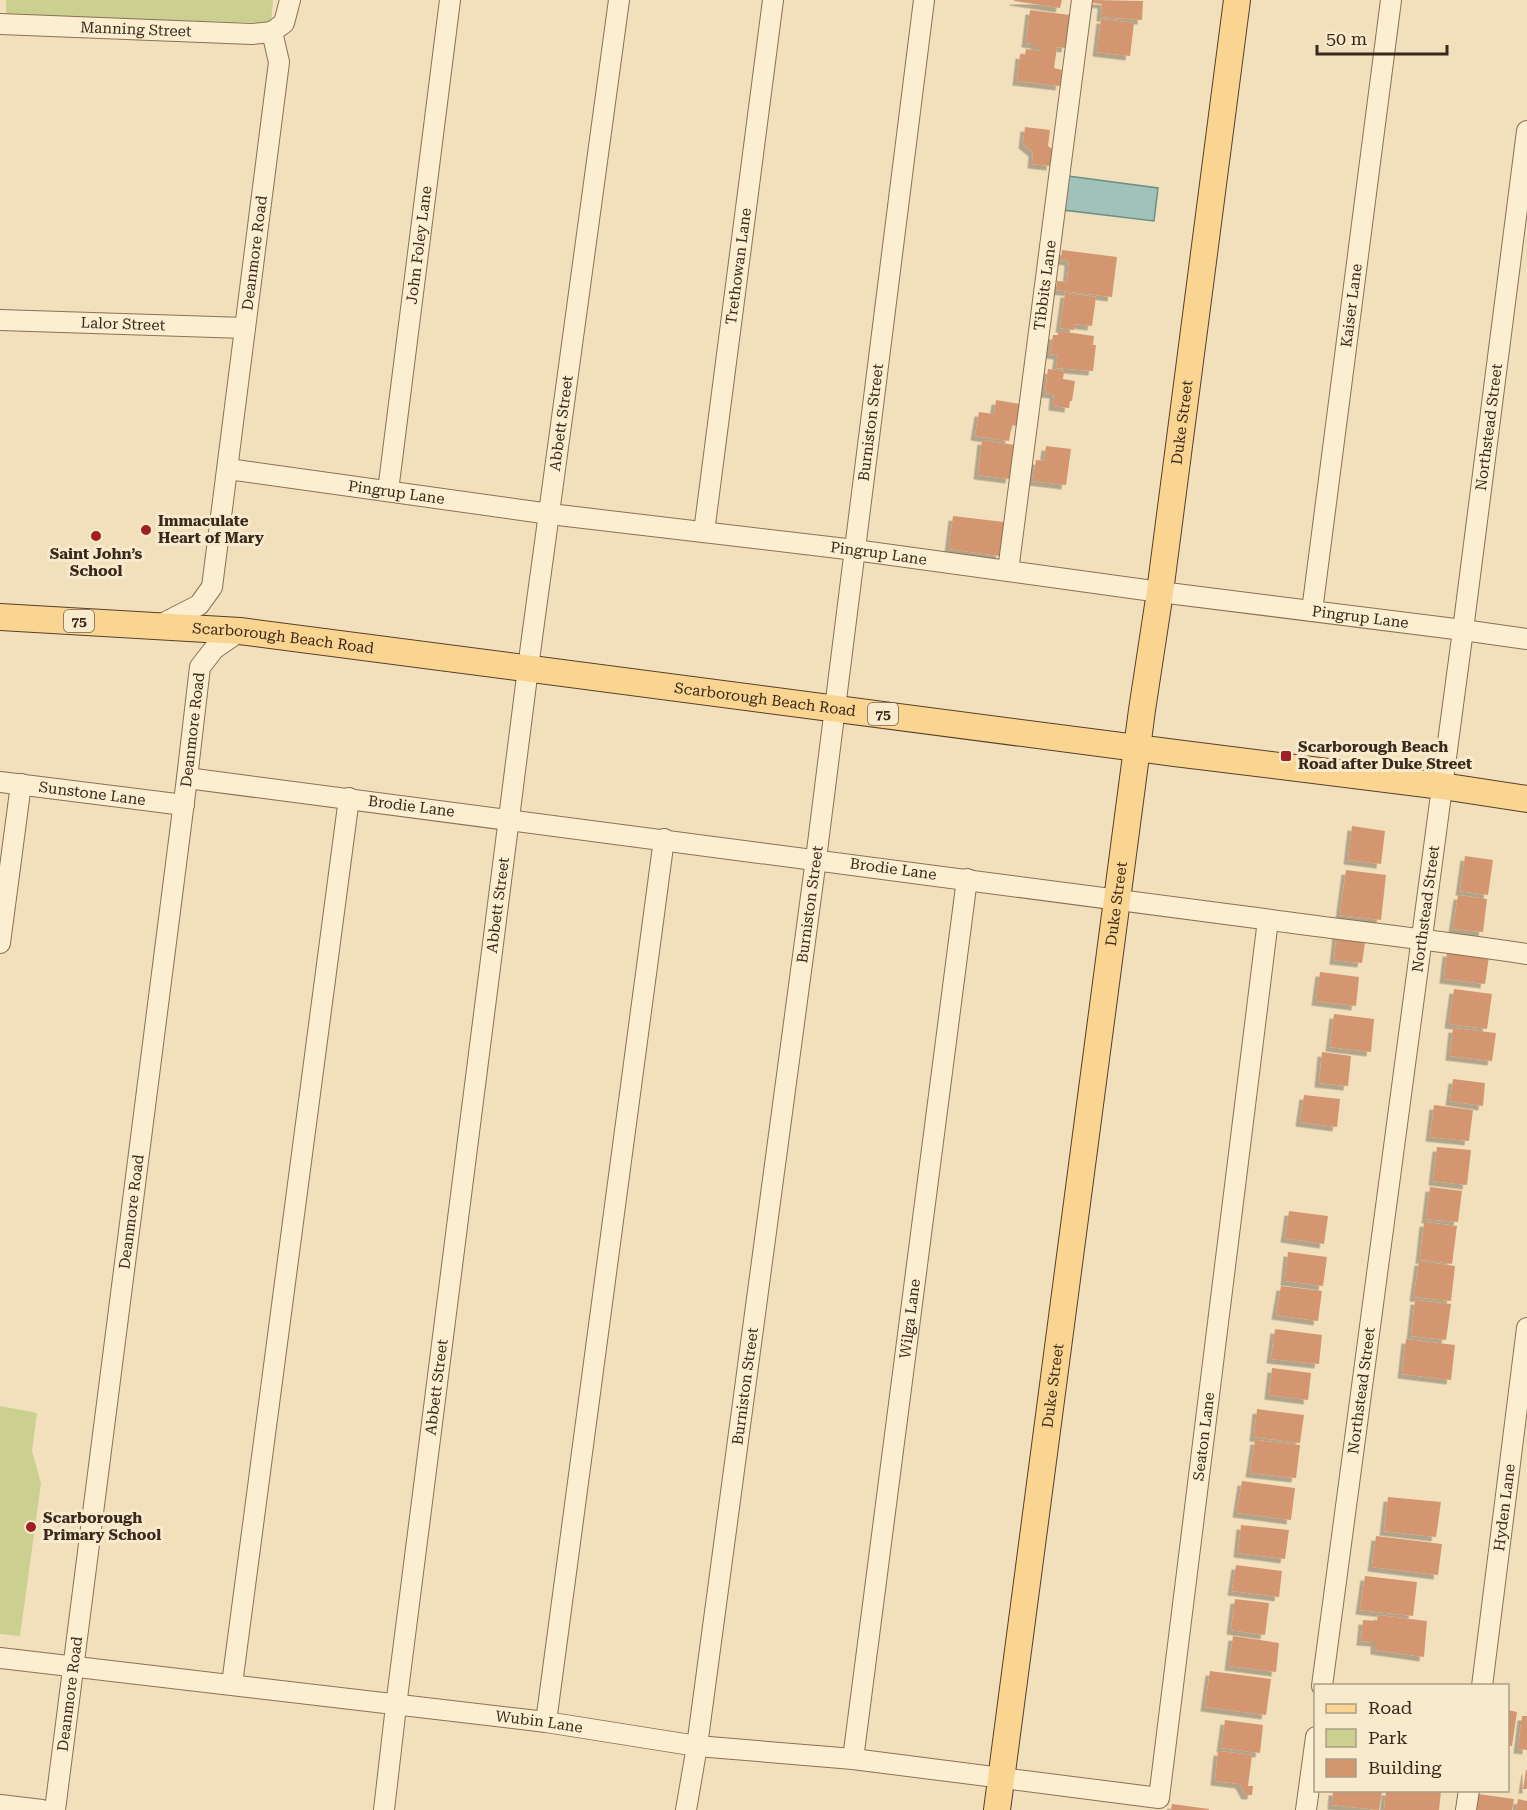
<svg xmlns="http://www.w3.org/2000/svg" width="1527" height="1810" viewBox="0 0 1527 1810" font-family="'Roboto Serif',serif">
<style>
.green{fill:#cbd090}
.water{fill:#a1c2b8;stroke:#689185;stroke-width:1.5}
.building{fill:#d3966f;filter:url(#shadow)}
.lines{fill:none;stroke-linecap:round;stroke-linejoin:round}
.minor-casing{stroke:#8b7055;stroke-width:22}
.major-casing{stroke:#583e2a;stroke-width:28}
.minor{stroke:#fceed1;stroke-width:20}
.major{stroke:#f9d591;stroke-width:26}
.poi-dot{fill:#9f1f24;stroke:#f8ebcd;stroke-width:2}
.labels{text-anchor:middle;stroke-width:6;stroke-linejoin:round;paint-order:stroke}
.shield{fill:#f8ebcd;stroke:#726250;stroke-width:1.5}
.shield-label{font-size:14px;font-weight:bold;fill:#39281b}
.street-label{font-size:15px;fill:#39281b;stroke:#f8ebcd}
.poi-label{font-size:15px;font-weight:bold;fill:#39281b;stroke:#f8ebcd;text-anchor:start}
</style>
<defs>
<filter id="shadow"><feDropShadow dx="-4.5" dy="4.5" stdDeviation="0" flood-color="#0004"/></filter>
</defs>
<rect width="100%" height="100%" fill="#f2e0bd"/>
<!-- green -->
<path class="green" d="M6 0H273L271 23 6 16Z
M0 1406 37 1413 32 1451 41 1483 20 1636 0 1634Z"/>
<!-- water -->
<path class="water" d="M1068 176 1158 188 1154 221 1063 210Z"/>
<!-- building -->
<path class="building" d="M1014 0H1062L1060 8 1014 1Z
M1093 0 1143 1 1142 20 1101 17 1102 4 1093 3Z
M1030 10 1070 15 1066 48 1057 47 1054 68 1062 70 1060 86 1017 81 1020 54 1025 55 1026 49 1040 51V48H1035V44L1026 43Z
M1101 19 1134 23 1130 56 1097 52Z
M1025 127 1050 130 1048 146 1052 149 1051 166 1032 164 1033 152 1023 144Z
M1062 250 1117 257 1112 297 1056 290 1057 281 1067 282 1069 261 1061 260Z
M1065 293 1096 297 1092 326 1075 324 1074 330 1060 328Z
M1058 331 1094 336 1093 345H1096L1093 371 1056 368 1058 355 1050 354 1053 335H1058Z
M1048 369 1064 371 1063 379 1075 381 1072 401H1070L1069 408 1053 406 1054 394 1045 393Z
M996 400 1020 404 1016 426 1012 425 1009 441 975 436 979 412 994 414Z
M982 440 1015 445 1010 479 978 475Z
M1046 446 1071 449 1066 485 1033 481 1036 460 1044 461Z
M953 516 1004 522 1000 556 949 549Z
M1352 826 1385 831 1381 864 1348 860Z
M1465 856 1493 860 1488 895 1460 891Z
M1346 870 1386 875 1381 920 1340 915Z
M1458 895 1487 899 1483 932 1453 929Z
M1337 932 1366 936 1362 963 1334 960Z
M1447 952 1489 957 1485 984 1444 979Z
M1320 972 1359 977 1356 1006 1316 1001Z
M1454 989 1492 994 1487 1029 1449 1024Z
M1334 1014 1374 1019 1371 1052 1330 1047Z
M1453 1028 1496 1033 1492 1061 1450 1056Z
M1322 1052 1351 1056 1348 1086 1319 1083Z
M1453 1079 1485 1083 1483 1106 1450 1101Z
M1304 1095 1340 1099 1337 1127 1300 1122Z
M1434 1105 1473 1110 1469 1141 1430 1137Z
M1437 1147 1471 1150 1467 1185 1433 1181Z
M1430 1187 1462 1191 1458 1222 1426 1219Z
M1289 1211 1328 1216 1324 1244 1285 1238Z
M1424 1222 1457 1226 1452 1264 1420 1259Z
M1288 1252 1327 1257 1323 1286 1285 1281Z
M1419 1261 1455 1266 1451 1301 1414 1297Z
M1281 1286 1322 1291 1318 1321 1276 1315Z
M1415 1300 1451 1304 1446 1340 1411 1336Z
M1275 1329 1322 1335 1319 1364 1271 1359Z
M1406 1339 1455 1345 1451 1380 1402 1374Z
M1272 1368 1311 1373 1308 1400 1269 1395Z
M1257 1409 1304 1415 1300 1443 1254 1437Z
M1255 1440 1300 1445 1296 1478 1250 1473Z
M1242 1481 1295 1488 1291 1520 1237 1513Z
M1388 1497 1441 1502 1436 1537 1384 1531Z
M1241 1525 1289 1530 1285 1559 1238 1553Z
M1376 1536 1442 1544 1438 1575 1372 1567Z
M1236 1565 1282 1571 1279 1597 1232 1591Z
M1365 1576 1417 1582 1413 1616 1360 1610Z
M1235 1599 1269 1603 1265 1635 1231 1630Z
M1378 1615 1427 1621 1424 1657 1375 1650V1642L1361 1641 1363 1620 1377 1621Z
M1233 1636 1279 1643 1276 1672 1229 1666Z
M1210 1671 1271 1679 1266 1715 1205 1707Z
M1508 1710 1517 1712 1512 1746H1508Z
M1522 1716H1527V1750L1518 1749Z
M1225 1720 1263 1725 1260 1753 1221 1748Z
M1218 1751 1252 1755 1248 1786H1253L1252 1795H1246L1240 1784 1215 1781Z
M1526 1770H1527V1789H1523Z
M1333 1791H1382L1379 1810 1332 1805Z
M1386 1791H1441L1439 1810H1384Z
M1471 1793 1514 1799 1512 1810H1469Z
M1518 1799 1527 1801V1810H1516Z
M1172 1804 1209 1809V1810H1171Z"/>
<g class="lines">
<defs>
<g id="minor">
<path id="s1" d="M0 24 252 34 272 32"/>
<path d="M272 32 284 23 290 0"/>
<path id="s2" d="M0 320 245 328"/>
<path id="s3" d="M228 469 550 514 855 550 1160 592 1463 630 1527 639"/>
<path id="s4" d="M388 491 450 0"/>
<path id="s5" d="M704 532 773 0"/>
<path id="s6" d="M1008 571 1082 0"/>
<path id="s7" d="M1312 611 1391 0"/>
<path id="s8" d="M158 626 199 605 212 587 279 62 272 32"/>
<path id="s9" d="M187 778C547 823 906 870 1264 919 1352 931 1440 941 1527 954"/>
<path id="s10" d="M0 782 184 805"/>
<path d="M0 943 21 784"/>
<path id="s11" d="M0 1658 546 1722 697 1746 853 1759 1159 1798 1268 920"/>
<path d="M232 1684 349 798"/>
<path id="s12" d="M1322 1686 1463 630 1527 131"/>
<path id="s13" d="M1482 1686 1527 1328"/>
<path d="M546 1722 664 839"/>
<path id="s14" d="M853 1759 967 879"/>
<path d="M0 1805 42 1810"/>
<path id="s15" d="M55 1810 187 778 200 667 214 649 240 631"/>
<path id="s16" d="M384 1810 396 1706 531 645 619 0"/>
<path id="s17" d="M686 1810 697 1746 816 859 924 0"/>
<path d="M1306 1810 1316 1737"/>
<path d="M1466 1810 1469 1790"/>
</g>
<g id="major">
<path id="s18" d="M0 617 240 631 1175 753 1442 786 1527 799"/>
<path id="s19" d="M997 1810 1142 710 1160 592 1237 0"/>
</g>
</defs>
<!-- minor casing -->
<use href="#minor" class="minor-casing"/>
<!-- major casing -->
<use href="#major" class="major-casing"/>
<!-- minor -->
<use href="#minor" class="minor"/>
<!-- major -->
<use href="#major" class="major"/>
</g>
<!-- markers -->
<g class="poi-dot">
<circle cx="146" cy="530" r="6"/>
<circle cx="96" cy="536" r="6"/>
<rect x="1280" y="750" width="12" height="12" rx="3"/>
<circle cx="31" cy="1527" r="6"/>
</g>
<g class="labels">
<!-- shield labels -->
<g class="shield">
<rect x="64" y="610" width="30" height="22" rx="4.5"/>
<rect x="868" y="703" width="30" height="22" rx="4.5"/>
</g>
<g class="shield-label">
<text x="79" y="626">75</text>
<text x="883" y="719">75</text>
</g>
<!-- street labels -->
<g class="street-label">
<text dy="5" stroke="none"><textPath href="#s1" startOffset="136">Manning Street</textPath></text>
<text dy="5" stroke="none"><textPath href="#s4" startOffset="248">John Foley Lane</textPath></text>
<text dy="5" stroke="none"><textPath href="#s8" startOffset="405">Deanmore Road</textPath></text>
<text dy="5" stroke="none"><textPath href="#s5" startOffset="268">Trethowan Lane</textPath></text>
<text dy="5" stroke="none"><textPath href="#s6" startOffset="288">Tibbits Lane</textPath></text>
<text dy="5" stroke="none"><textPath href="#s7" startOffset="308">Kaiser Lane</textPath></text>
<text dy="5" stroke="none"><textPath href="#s2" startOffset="123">Lalor Street</textPath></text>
<text dy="5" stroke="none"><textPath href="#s16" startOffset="1398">Abbett Street</textPath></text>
<text dy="5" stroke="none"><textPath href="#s17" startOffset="1400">Burniston Street</textPath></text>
<text dy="5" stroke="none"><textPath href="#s19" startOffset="1400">Duke Street</textPath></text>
<text dy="5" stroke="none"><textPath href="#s12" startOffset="1270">Northstead Street</textPath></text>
<text dy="5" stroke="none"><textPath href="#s3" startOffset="170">Pingrup Lane</textPath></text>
<text dy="5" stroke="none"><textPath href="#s3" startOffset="656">Pingrup Lane</textPath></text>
<text dy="5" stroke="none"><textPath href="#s3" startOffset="1142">Pingrup Lane</textPath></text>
<text dy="5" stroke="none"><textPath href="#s18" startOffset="284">Scarborough Beach Road</textPath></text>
<text dy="5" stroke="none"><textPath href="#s18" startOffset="770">Scarborough Beach Road</textPath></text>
<text dy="5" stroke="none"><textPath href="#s15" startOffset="1089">Deanmore Road</textPath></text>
<text dy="5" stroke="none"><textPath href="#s10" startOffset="93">Sunstone Lane</textPath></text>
<text dy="5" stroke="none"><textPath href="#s9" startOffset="226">Brodie Lane</textPath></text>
<text dy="5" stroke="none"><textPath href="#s9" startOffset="712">Brodie Lane</textPath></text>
<text dy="5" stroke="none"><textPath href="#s16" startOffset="912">Abbett Street</textPath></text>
<text dy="5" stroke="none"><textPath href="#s19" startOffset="914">Duke Street</textPath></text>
<text dy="5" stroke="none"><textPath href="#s17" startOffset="914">Burniston Street</textPath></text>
<text dy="5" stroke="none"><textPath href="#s12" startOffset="784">Northstead Street</textPath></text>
<text dy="5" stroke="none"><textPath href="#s15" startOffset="603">Deanmore Road</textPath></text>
<text dy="5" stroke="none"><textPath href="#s14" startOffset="444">Wilga Lane</textPath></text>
<text dy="5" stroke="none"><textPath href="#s16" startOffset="426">Abbett Street</textPath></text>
<text dy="5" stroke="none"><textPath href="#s17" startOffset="428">Burniston Street</textPath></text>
<text dy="5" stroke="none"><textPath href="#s19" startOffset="428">Duke Street</textPath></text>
<text dy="5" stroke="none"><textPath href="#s12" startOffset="298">Northstead Street</textPath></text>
<text dy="5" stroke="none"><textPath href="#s11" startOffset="1532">Seaton Lane</textPath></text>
<text dy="5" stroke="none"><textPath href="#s13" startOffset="180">Hyden Lane</textPath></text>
<text dy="5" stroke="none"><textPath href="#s15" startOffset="117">Deanmore Road</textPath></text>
<text dy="5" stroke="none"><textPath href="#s11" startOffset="543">Wubin Lane</textPath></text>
</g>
<!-- poi labels -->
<g class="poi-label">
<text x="158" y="526">Immaculate<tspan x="158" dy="17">Heart of Mary</tspan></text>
<text x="96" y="559" text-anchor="middle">Saint John’s<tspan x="96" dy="17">School</tspan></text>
<text x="1298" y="752">Scarborough Beach<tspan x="1298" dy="17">Road after Duke Street</tspan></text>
<text x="43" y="1523">Scarborough<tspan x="43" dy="17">Primary School</tspan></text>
</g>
</g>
<!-- legend -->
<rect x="1314" y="1684" width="195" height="108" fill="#f8ebcd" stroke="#ac9d86" stroke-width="1.5"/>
<rect x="1326" y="1704" width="30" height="9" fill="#f9d591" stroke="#ac9d86" stroke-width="1.5"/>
<text x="1368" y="1714" font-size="18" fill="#39281b">Road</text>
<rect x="1326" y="1729" width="30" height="18" fill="#cbd090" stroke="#ac9d86" stroke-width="1.5"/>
<text x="1368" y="1744" font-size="18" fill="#39281b">Park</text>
<rect x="1326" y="1759" width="30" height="18" fill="#d3966f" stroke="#ac9d86" stroke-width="1.5"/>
<text x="1368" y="1774" font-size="18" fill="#39281b">Building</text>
<!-- scale -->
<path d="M1317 45v9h130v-9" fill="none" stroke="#39281b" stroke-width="3"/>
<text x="1326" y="45" font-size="18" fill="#39281b" stroke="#f8ebcd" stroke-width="4.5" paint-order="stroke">50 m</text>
</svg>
